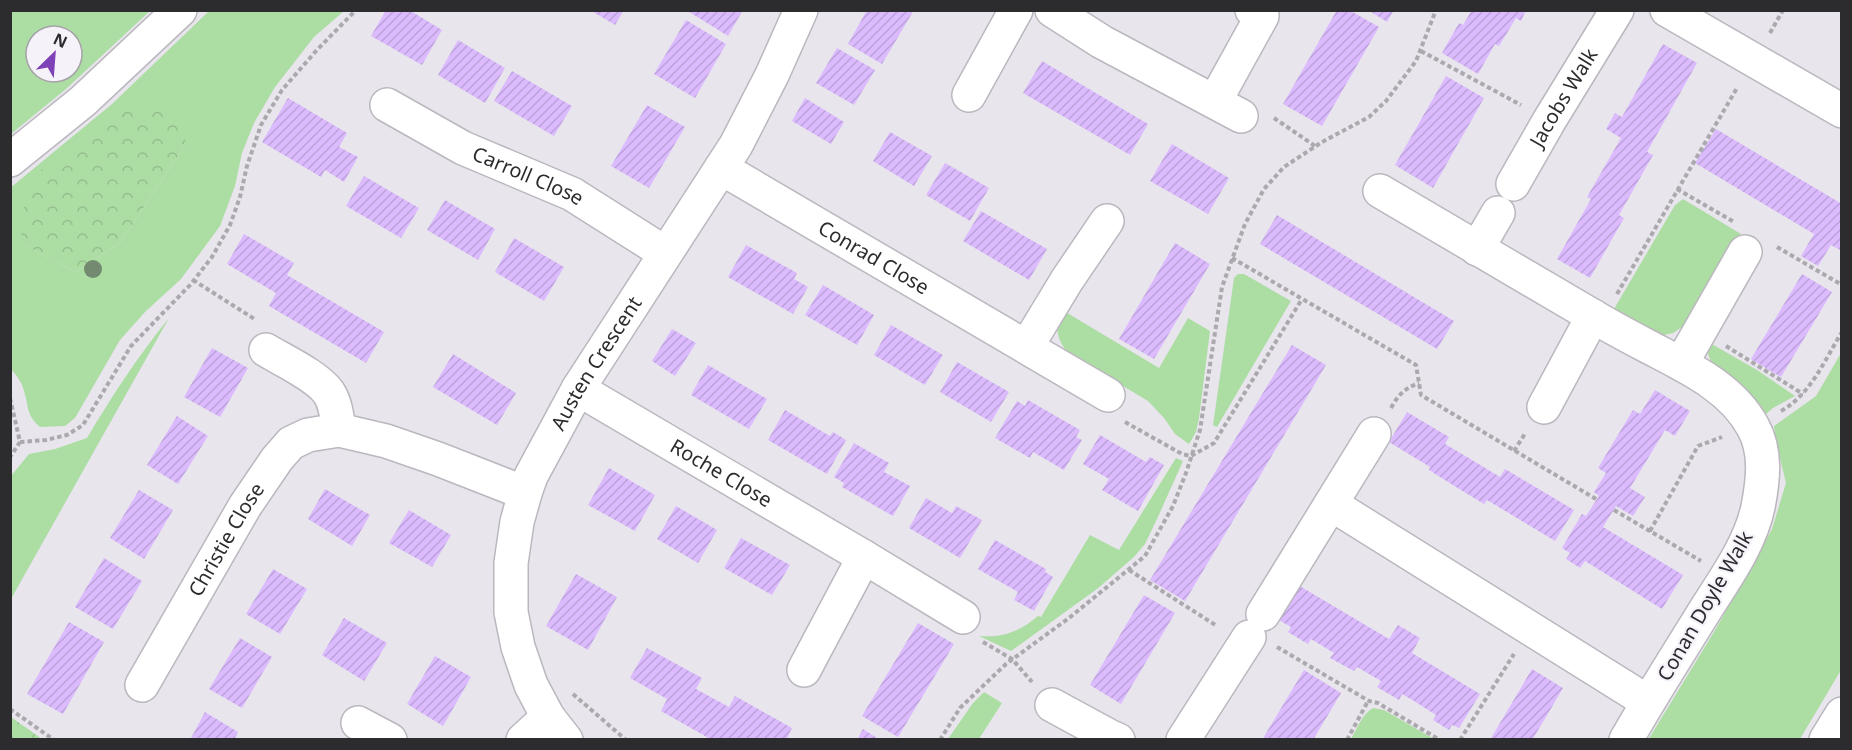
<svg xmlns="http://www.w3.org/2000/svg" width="1852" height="750" viewBox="0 0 1852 750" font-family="'Noto Sans',sans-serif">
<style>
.grass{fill:#acdda3;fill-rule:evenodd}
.forest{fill:url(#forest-crowns)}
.building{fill:url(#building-hatch)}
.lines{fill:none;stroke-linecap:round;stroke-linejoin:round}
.minor-casing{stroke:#bbb7bf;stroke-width:36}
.major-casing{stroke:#bbb7bf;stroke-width:36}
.path{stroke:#aba8ae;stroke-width:4;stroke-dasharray:4.5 3;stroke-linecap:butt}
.minor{stroke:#fff;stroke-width:33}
.major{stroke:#fff;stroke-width:33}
.tree{fill:#738970}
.labels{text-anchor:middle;stroke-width:4.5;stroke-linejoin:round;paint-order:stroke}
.street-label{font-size:20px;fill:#2c2b2e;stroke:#f6f2fa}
</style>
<defs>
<pattern id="forest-crowns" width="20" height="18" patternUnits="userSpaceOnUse" patternTransform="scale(1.5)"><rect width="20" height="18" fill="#acdda3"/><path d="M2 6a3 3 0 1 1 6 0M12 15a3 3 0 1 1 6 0" fill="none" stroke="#94be8d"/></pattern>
<pattern id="building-hatch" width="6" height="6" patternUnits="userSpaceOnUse" patternTransform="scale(1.5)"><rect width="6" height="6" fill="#dbbbfe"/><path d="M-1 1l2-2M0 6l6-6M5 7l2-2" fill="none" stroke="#bca1da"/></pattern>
</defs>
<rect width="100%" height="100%" fill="#e9e5ed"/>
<!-- grass -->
<path class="grass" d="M11 10H150V11L66 89 11 134ZM36 36H72V72H36Z
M209 11H344L314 37 275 87 254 123 242 153 235 186 220 226 181 279 145 312 120 340 75 418 65 426 40 427C26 415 29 407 24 391 22 382 16 375 11 369L10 188 112 104ZM186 144 120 243 76 272 24 245Z
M1683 199 1741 234 1694 311 1682 327 1673 333 1664 335 1654 332 1614 309 1675 205Z
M1238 274H1244L1291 301 1217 427 1213 425 1234 278Z
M1059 308 1159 368 1188 318 1210 331 1199 418 1196 432 1189 444 1175 434 1164 418 1148 401 1071 355C1056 342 1055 327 1059 308Z
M169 318 11 599V476L29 454 55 449 87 438C112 396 138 356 169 318Z
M1710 343 1757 370 1795 396 1773 408 1765 415 1749 393 1712 365 1708 354Z
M1841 353V670L1800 739 1648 740 1714 632 1772 529 1786 483 1776 442 1774 426 1816 396Z
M1176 458 1183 461 1157 519 1145 544 1134 557 1097 589 1011 651 979 636C1002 638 1021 631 1038 616L1041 617 1090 535 1119 550Z
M984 692 1002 703 979 739H948L973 703Z
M1373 708 1384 710 1434 739H1351C1357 729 1362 714 1373 708Z"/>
<!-- forest -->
<path class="forest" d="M154 102 181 116 186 144 120 243 76 272 24 245 19 223 33 177 117 109Z
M10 717H11L42 739H11Z"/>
<!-- building -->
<path class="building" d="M386 10H409L442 30 422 65 371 36Z
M590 10H624L615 25Z
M686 10H743L728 36Z
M867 10H914L882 64 848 44Z
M1337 10H1349L1379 27 1322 126 1283 104Z
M1368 10H1394L1387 22Z
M1472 10H1526L1521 21 1516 18 1499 46 1495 44 1478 74 1442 53 1459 23 1463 25Z
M686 20 726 44 695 98 654 74Z
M458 40 505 68 485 103 438 75Z
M1663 44 1697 63 1647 152 1653 155 1619 215 1624 218 1590 278 1557 259 1591 199 1587 197 1621 138 1606 129 1615 113 1622 117Z
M837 48 875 70 854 105 816 83Z
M1042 61 1148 124 1130 155 1023 93Z
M512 71 572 106 554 136 494 101Z
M1446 76 1484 98 1433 188 1395 165Z
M288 98 347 133 339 147 358 157 344 182 325 170 321 177 262 142Z
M805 98 844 122 831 144 792 121Z
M647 105 685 127 649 188 611 166Z
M1716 129 1842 204V251L1831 245 1818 266 1801 256 1814 234 1695 163Z
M890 132 932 156 914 186 873 161Z
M1172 144 1229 178 1208 214 1150 181Z
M945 163 989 188 970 221 926 195Z
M364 176 419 208 401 238 346 206Z
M445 200 495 229 478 260 427 230Z
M981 211 1047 249 1029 280 963 241Z
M1277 215 1454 321 1437 349 1260 244Z
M244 234 294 263 287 275 384 332 366 363 269 306 276 293 227 264Z
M514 238 564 267 544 301 495 272Z
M1175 243 1210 264 1154 359 1119 339Z
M746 245 797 273 794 279 808 287 793 314 728 277Z
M1802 274 1832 292 1781 377 1751 359Z
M823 285 874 315 857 345 805 315Z
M891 325 943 355 925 385 874 355Z
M672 329 696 343 675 376 652 361Z
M1292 345 1326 365 1185 601 1150 580Z
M212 348 248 368 220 417 184 397Z
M453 354 516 393 497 425 433 387Z
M957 362 1009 392 991 422 940 392Z
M708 365 767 399 749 429 691 395Z
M1655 390 1690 411 1675 436 1665 430 1630 488 1645 497 1633 516 1616 506 1603 527 1683 575 1662 609 1585 561 1580 568 1566 559 1570 553 1562 548 1582 514 1586 516 1599 496 1594 492 1606 473 1598 468 1633 410 1640 414Z
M1028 400 1080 430 1076 437 1082 440 1064 470 1033 452 1030 458 995 438 1017 401 1025 406Z
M785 410 830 436 833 432 846 440 827 474 768 440Z
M1407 412 1449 437 1445 444 1472 460 1500 477 1505 469 1574 510 1555 541 1487 500 1484 504 1456 487 1429 470 1430 467 1389 442Z
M177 416 208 436 178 484 147 465Z
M1100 435 1146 462 1150 457 1164 465 1138 511 1102 490 1109 479 1083 464Z
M854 443 889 463 884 472 910 486 893 516 842 487 844 483 834 477Z
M609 468 655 495 635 531 588 505Z
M325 489 370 515 352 546 308 519Z
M139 490 173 510 144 559 110 538Z
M926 498 952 513 956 506 982 520 960 558 909 528Z
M676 506 717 530 698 563 657 539Z
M409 510 451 535 432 567 389 543Z
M741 538 790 565 772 595 724 568Z
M995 540 1046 569 1045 572 1053 577 1034 611 1014 600 1018 592 978 569Z
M104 558 142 581 113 629 75 607Z
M273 569 307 589 280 634 246 614Z
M576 574 617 597 588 650 546 626Z
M1298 585 1389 639 1398 625 1420 638 1412 653 1480 694 1459 728 1452 725 1449 730 1433 720 1436 715 1414 701 1402 694 1399 700 1377 687 1381 681 1357 667 1354 671 1330 658 1334 653 1311 639 1308 644 1288 632 1291 627 1277 619Z
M1144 595 1175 613 1121 704 1090 685Z
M344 618 387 643 364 681 322 655Z
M69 622 104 642 63 714 27 694Z
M918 623 954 644 898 737 862 716Z
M240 638 272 657 242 708 209 689Z
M647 648 702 678 696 689 729 707 735 696 792 728 786 740H712L661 711 667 699 630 678Z
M435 656 471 677 443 726 407 704Z
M1532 669 1563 688 1546 717 1532 740H1490Z
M1304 670 1341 693 1313 740H1262Z
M205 712 238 732 234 740H190Z
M863 729 880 740H857Z"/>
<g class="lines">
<defs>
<g id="minor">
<path d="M1052 10 1102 42 1241 116"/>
<path d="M1667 10 1842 111"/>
<path d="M969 95 1016 10"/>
<path d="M1215 101 1262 16 1252 10"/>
<path id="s1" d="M387 105 463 148 572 194 665 253"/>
<path id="s2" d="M721 168 1108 395"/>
<path id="s3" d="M1513 184 1549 121 1617 10"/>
<path d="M1380 191C1450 232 1520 274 1591 315 1609 326 1628 336 1647 346 1685 366 1732 387 1753 427 1767 452 1763 481 1758 507 1750 545 1724 580 1704 612 1678 654 1651 696 1626 740"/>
<path d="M1477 249 1498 213"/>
<path d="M1027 346 1067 280 1107 221"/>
<path d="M266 350C284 361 317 376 329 393 336 404 337 418 339 430"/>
<path d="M1681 364 1745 252"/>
<path id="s4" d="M578 389 864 557 963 617"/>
<path d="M1544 407 1593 316"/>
<path d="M1331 504 1648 702"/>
<path d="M1263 614 1374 434"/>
<path d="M804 670 864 557"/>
<path id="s5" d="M142 685 245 506 277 459 291 443 308 435 339 430 386 441 438 459 525 493"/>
<path d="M1052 705 1111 737 1118 740"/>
<path d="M358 723 390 740"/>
<path d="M523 740 548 717"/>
<path id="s6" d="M566 740 548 717 531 685 518 647 511 612V563L517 522 525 493 531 476 578 389 736 145 772 75 801 10"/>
<path d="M1183 740 1249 637"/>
<path d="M1826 740 1842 714"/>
</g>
<path id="major" d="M10 160 83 101 180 10"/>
</defs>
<!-- minor casing -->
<use href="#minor" class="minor-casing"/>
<!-- major casing -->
<use href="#major" class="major-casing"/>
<!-- path -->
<path class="path" d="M1770 33 1783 10
M1421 51 1521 105
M1274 118 1315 146
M1677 189 1734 222
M1777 247 1842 285
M1232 258 1416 365 1421 395 1596 499
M193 280 256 320
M1617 294 1737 88
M1726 346 1803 394
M10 398 20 442 10 457
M1391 408C1398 395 1405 388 1419 383
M1781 411C1811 394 1824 361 1842 332
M1125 422 1182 454 1191 456 1214 443 1302 299
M20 442 46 440 67 435 83 425 131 346 191 284 212 257 230 225 240 197 247 166 261 125 282 90 316 51 356 10
M1514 451 1526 432
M1614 510 1701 561
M1650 531 1698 446 1722 437
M1129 570 1217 626
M983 642 1012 659 1032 682
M1277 647 1369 701 1378 703 1440 740
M573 694 626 740
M10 709 54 740
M940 740 960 708 1006 664 1069 618 1145 556 1173 506 1186 473 1200 430 1222 287 1245 224 1264 189 1284 167 1322 142 1369 117 1386 101 1416 61 1436 10
M1347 740 1368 701
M1460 740 1514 654"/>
<!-- minor -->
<use href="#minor" class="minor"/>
<!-- major -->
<use href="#major" class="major"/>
</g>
<!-- trees -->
<circle class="tree" cx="93" cy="269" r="9"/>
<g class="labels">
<!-- street labels -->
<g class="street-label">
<text dy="7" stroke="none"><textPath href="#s3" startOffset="100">Jacobs Walk</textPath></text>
<text dy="7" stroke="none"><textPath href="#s1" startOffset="158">Carroll Close</textPath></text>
<text dy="7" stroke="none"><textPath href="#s2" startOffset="177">Conrad Close</textPath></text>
<text dy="7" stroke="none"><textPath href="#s6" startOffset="410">Austen Crescent</textPath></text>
<text dy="7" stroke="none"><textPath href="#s4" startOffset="166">Roche Close</textPath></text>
<text dy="7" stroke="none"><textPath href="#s5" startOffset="168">Christie Close</textPath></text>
<text transform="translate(1705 606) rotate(-60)" y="7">Conan Doyle Walk</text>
</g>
</g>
<!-- border -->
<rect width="1852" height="750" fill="none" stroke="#2c2b2e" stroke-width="24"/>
<!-- north arrow -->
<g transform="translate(54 54) rotate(25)"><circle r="28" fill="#f6f2fa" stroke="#a5a2a8" stroke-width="1.5"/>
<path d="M0-4.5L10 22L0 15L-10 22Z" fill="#7e42b8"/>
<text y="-9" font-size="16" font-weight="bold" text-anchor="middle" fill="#2c2b2e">N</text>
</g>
</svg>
